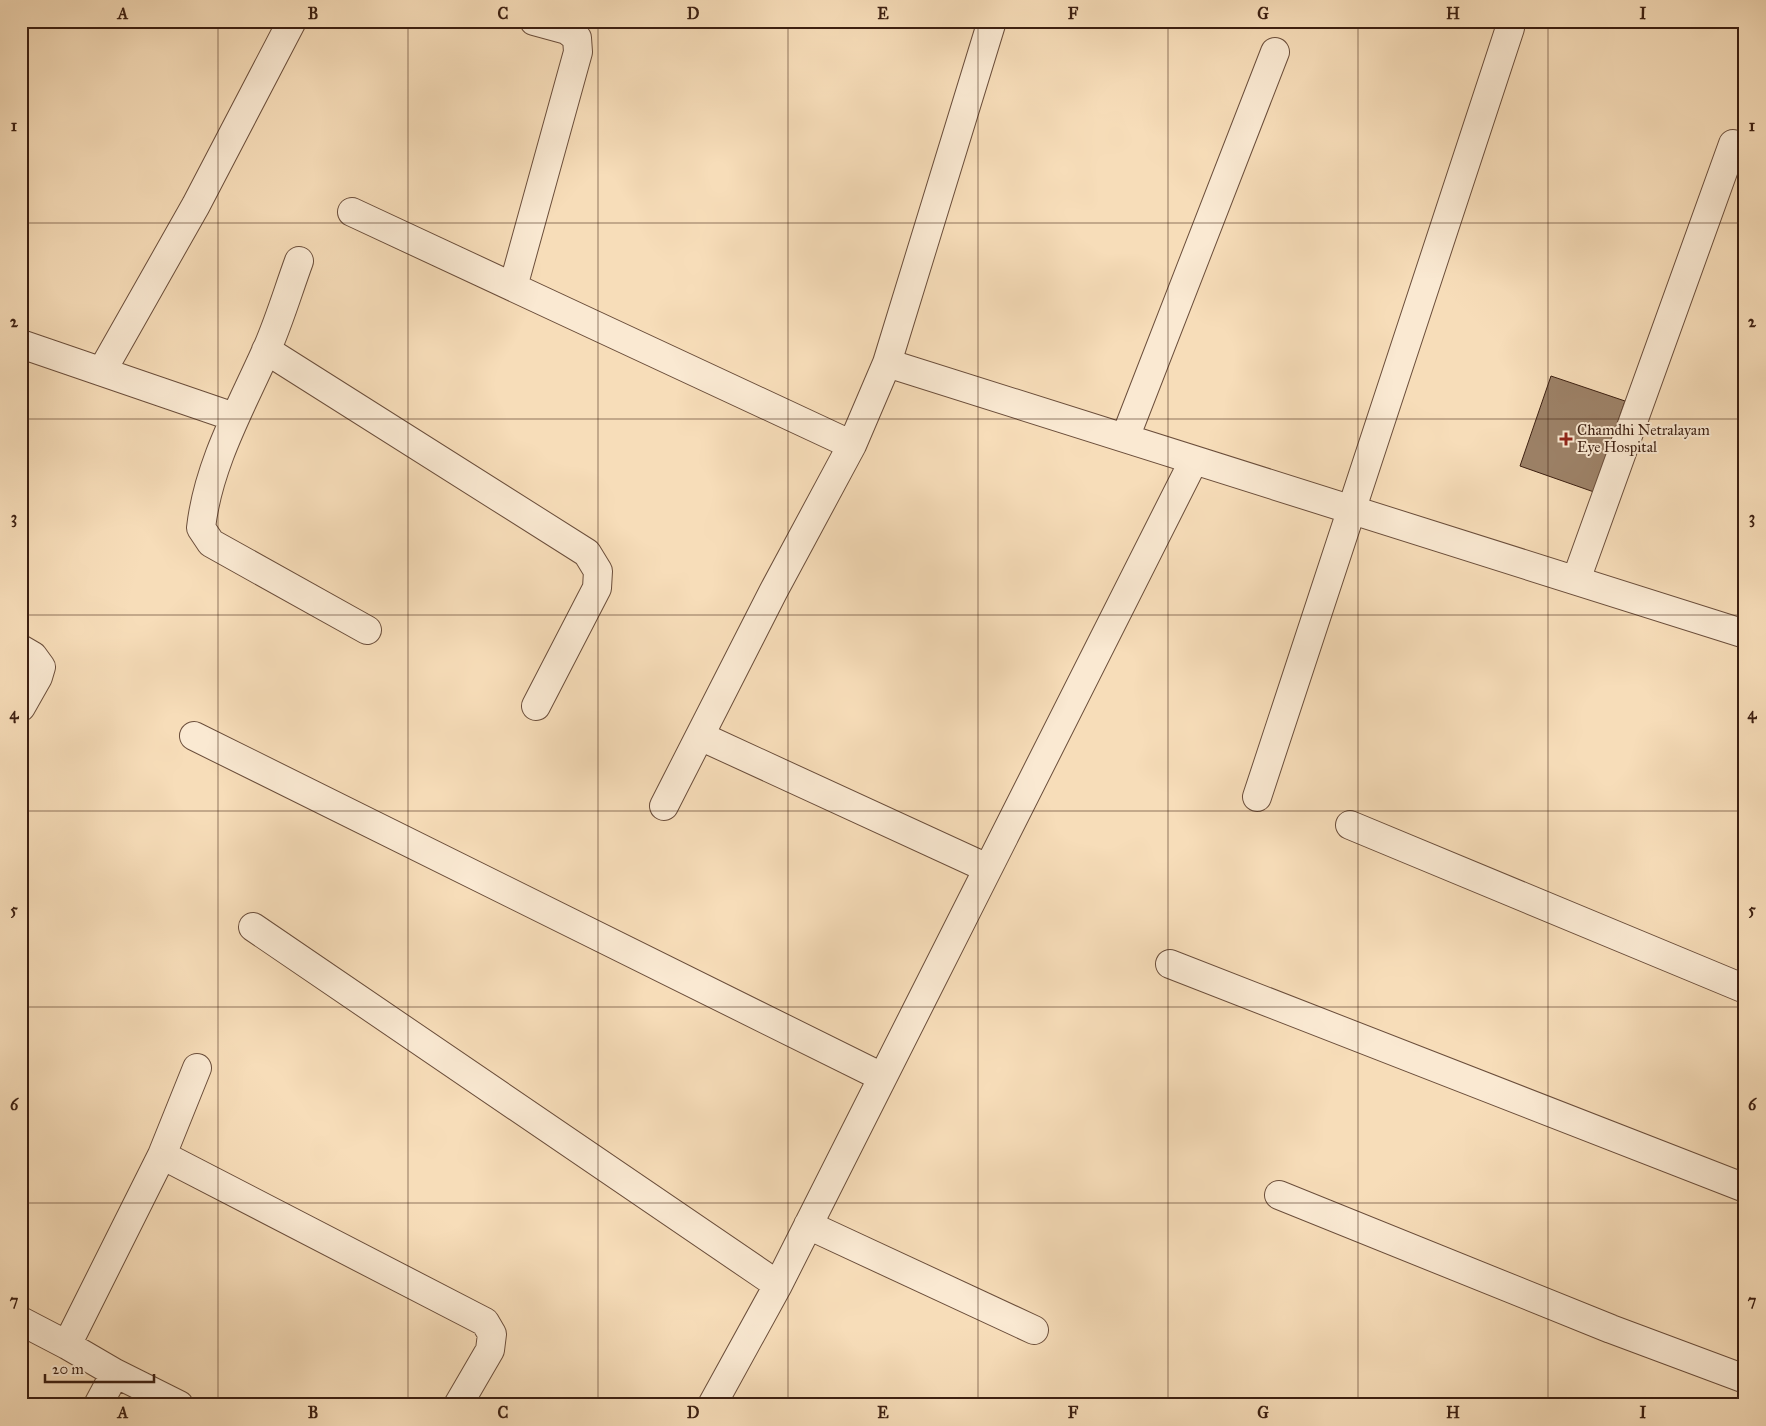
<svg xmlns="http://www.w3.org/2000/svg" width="1766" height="1426" viewBox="0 0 1766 1426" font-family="'IM FELL Great Primer',serif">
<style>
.building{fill:#9d8268;stroke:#3c1f11}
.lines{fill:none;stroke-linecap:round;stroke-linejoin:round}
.minor-casing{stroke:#6b4e3b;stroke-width:30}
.minor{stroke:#fae9d2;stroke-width:28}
.grid{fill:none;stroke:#3c1f11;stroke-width:1;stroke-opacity:0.55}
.poi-dot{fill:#8f2418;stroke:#fae9d2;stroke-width:2}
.labels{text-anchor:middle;stroke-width:4;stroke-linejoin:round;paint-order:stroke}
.poi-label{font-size:15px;fill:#3c1f11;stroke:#fae9d2;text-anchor:start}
.neatline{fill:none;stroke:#3c1f11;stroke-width:2}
.grid-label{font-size:16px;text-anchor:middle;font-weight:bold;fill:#3c1f11}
</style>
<rect width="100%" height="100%" fill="#f7ddb9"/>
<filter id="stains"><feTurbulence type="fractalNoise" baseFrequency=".004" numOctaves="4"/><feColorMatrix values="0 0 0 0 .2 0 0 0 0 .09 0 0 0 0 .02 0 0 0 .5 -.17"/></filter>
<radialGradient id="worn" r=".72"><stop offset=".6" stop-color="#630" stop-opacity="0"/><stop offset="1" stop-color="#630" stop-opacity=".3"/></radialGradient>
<!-- building -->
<path class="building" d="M1551 376 1625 401 1594 492 1520 466Z"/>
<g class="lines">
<defs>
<path id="minor" d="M352 212 852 445
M299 261C288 291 279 322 266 351 241 407 208 465 201 528L211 543 367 630
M513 287 578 52 577 38 567 30 534 21
M21 344 234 417
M266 350 587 553 598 571 597 588 536 706
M887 363 1745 634
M102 371 196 205 292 21
M1125 438 1275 52
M1576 580 1733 144
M21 649 33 656 41 667 38 677 21 707
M194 736 882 1077
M700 736 987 868
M1257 797 1510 28
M664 806 773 592 852 445 887 363 992 21
M1350 825 1745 989
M253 927 778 1285
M1170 964 1745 1188
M162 1155 485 1322 492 1334 490 1350 458 1405
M1279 1195 1611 1329 1745 1379
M808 1225 1034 1330
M21 1321 67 1345
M115 1373 67 1345 162 1155 197 1068
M98 1405 115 1373 179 1405
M712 1405 778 1285 1194 460"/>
</defs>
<!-- minor casing -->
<use href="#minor" class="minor-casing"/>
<!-- minor -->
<use href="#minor" class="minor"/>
</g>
<!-- grid -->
<path class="grid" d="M218 21V1405M408 21V1405M598 21V1405M788 21V1405M978 21V1405M1168 21V1405M1358 21V1405M1548 21V1405M21 223H1745M21 419H1745M21 615H1745M21 811H1745M21 1007H1745M21 1203H1745"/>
<!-- markers -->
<path class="poi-dot" d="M1563.5 431.5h5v5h5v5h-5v5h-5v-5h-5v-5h5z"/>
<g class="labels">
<!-- poi labels -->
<g class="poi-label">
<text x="1577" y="435">Chamdhi Netralayam<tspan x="1577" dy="17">Eye Hospital</tspan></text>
</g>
</g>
<!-- margin -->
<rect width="1766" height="1426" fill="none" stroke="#f7ddb9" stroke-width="55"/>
<!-- scale -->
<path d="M45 1374v8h109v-8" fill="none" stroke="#3c1f11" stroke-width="2.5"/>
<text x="52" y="1374" font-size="15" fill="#3c1f11" stroke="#fae9d2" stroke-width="4" paint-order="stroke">20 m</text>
<rect x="28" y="28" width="1710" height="1370" class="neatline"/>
<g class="grid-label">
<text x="123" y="19">A</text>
<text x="313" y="19">B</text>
<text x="503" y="19">C</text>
<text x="693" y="19">D</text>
<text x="883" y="19">E</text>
<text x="1073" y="19">F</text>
<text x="1263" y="19">G</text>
<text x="1453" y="19">H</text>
<text x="1643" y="19">I</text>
<text x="14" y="131">1</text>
<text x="1752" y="131">1</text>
<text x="14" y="327">2</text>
<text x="1752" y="327">2</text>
<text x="14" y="523">3</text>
<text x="1752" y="523">3</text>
<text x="14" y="719">4</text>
<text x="1752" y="719">4</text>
<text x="14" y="915">5</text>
<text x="1752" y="915">5</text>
<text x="14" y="1110">6</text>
<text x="1752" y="1110">6</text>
<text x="14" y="1306">7</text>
<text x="1752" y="1306">7</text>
<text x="123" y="1418">A</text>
<text x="313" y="1418">B</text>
<text x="503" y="1418">C</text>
<text x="693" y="1418">D</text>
<text x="883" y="1418">E</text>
<text x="1073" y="1418">F</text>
<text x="1263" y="1418">G</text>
<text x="1453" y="1418">H</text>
<text x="1643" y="1418">I</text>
</g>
<rect width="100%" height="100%" filter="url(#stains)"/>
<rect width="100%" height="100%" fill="url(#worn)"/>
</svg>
